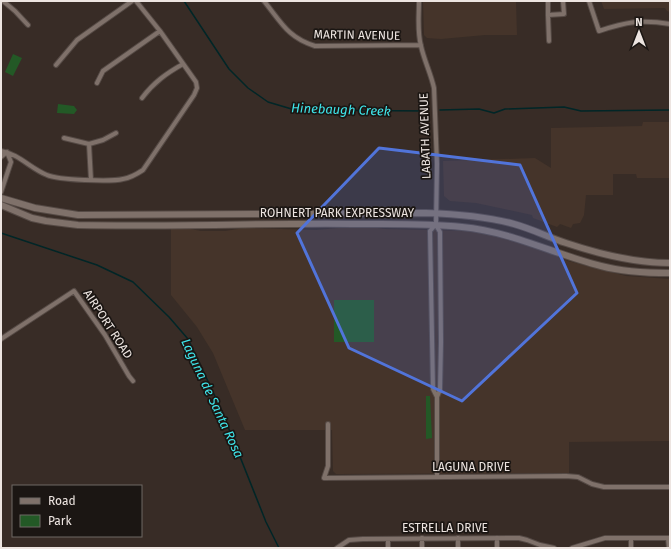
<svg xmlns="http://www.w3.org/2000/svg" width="671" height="549" viewBox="0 0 671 549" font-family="'Fira Sans',sans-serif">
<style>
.built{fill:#45342a}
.green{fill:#235926}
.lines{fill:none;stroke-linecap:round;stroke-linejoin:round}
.stream{stroke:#012627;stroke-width:1.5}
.street-casing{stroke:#554a45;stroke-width:6}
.secondary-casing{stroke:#554a45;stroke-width:8}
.street{stroke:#7f716a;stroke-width:4}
.secondary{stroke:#7f716a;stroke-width:6}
.marked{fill:#5174da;fill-opacity:0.2;stroke:#5174da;stroke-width:3;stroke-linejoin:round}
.labels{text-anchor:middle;stroke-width:3.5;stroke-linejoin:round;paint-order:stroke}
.street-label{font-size:12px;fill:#ede5e1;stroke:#1b1613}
.water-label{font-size:13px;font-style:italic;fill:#3fe6eb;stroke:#1b1613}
</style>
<rect width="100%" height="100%" fill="#382c26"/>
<!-- built -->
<path class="built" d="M423 1H516L517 35H485L441 39 427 38 424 35Z
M601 1H670V12L667 11 665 8 604 9Z
M643 122H670V178H637L636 174H613V195H586L584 215 580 223 573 224 571 228 560 224 557 227 533 218 532 215 476 203 450 201 444 196 443 161 535 158 551 168V128L642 126Z
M244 228 316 230 338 228H378L386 229 471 231 493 235 526 244 568 261 626 276 670 279V441L569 442V473L336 474 333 471 332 430H245L213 353 197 327 171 295V229H191L201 231H225Z"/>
<!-- green -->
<path class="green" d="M13 54 22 58 13 76 5 72Z
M58 104 74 106 77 110 74 114 57 113Z
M334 300H374V342H334Z
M426 396H430L432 438 426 439Z"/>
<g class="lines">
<!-- stream -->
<path class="stream" d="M184 1 229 69 248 88 268 102 295 110 428 111
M440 110 479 109 494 113 505 109 564 107 581 111 670 110
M1 233 97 265 133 282 169 317 188 339 221 409 266 522 279 548"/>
<defs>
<path id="street" d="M3 1 15 11 28 25
M264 1C281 22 288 38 315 46L421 45
M419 1C419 16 417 31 421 46 424 60 431 74 434 88L437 164 436 225 440 232 441 342 440 390 437 397
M548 1V15
M589 1 599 31C626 22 641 19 670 24
M549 41 548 15 564 14 563 1
M56 65 77 40 132 1
M97 83 103 71 160 31
M142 98C154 82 167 73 183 64
M64 138 89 144
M1 151C19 154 31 169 47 175 58 180 111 182 123 179 130 178 137 174 143 170L194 95 197 88 196 82 160 31 136 1
M1 157 7 152 11 162 1 192
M91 180 89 144 103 140 116 133
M435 225 430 231 433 389 437 397V477
M1 339 74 291 105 335 129 376 133 381
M328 424V466L324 478 566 476 578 477 592 484 604 487H670
M422 538V548
M458 538V548
M497 538V548
M668 538 669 548
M388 539V548
M337 548 349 540 363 539 519 538 527 540 540 545 554 548
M572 548 605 538H670
M631 548V538"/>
<path id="secondary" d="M1 198 35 208 78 215 426 213C456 214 485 216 514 224 532 229 548 237 566 243 599 254 634 263 670 263
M1 205 32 218 46 221 78 225C170 227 262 223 353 224 389 224 426 223 462 227 513 232 553 254 601 266 623 272 647 273 670 273"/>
</defs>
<!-- street casing -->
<use href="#street" class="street-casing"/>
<!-- secondary casing -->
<use href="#secondary" class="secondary-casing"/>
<!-- street -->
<use href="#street" class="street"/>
<!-- secondary -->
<use href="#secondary" class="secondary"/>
</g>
<!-- marked area -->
<path class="marked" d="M379 148 520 165 577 293 462 401 349 348 297 233Z"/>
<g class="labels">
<!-- street labels -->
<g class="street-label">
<text transform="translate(357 35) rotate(1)" y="4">MARTIN AVENUE</text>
<text transform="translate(425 136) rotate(-92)" y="4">LABATH AVENUE</text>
<text x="337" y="217">ROHNERT PARK EXPRESSWAY</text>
<text transform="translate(108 324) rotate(57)" y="4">AIRPORT ROAD</text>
<text x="471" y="471">LAGUNA DRIVE</text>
<text x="445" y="532">ESTRELLA DRIVE</text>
</g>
<!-- water labels -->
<g class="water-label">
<text transform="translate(341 109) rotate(2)" y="5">Hinebaugh Creek</text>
<text transform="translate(213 398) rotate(65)" y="5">Laguna de Santa Rosa</text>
</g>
</g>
<!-- border -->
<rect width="671" height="549" fill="none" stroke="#ede5e1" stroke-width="4"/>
<!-- legend -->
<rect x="12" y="485" width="130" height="52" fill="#1b1613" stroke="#6f6965"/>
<rect x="20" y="498" width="20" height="6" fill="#7f716a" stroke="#6f6965"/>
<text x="48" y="505" font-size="12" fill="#ede5e1">Road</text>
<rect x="20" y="515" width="20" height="12" fill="#235926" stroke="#6f6965"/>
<text x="48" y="525" font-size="12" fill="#ede5e1">Park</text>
<!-- north arrow -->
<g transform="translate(639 32)" stroke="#1b1613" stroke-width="3" paint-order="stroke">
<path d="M0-3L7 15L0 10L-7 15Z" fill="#ede5e1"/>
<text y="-6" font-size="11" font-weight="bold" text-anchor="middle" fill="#ede5e1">N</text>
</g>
</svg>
